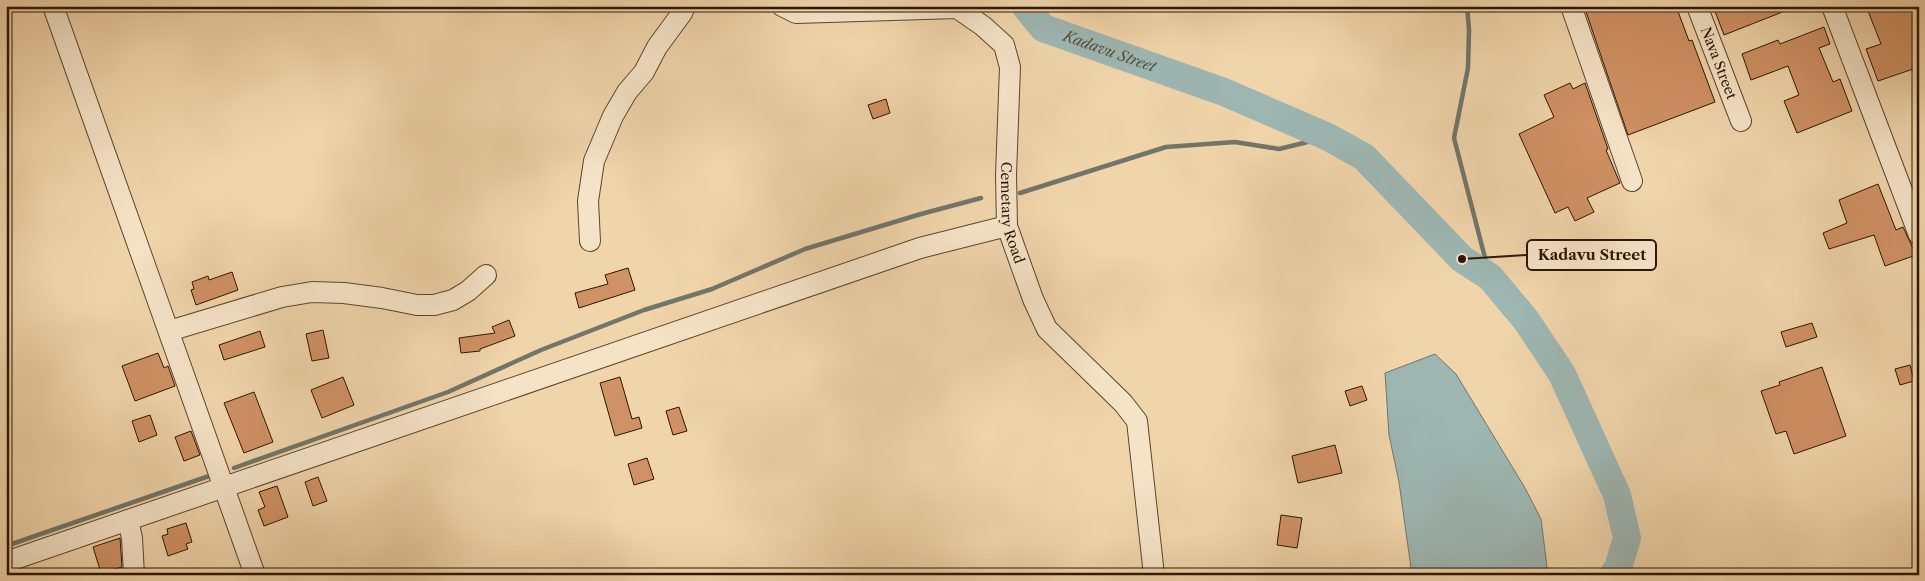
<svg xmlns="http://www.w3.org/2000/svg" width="1925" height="581" viewBox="0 0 1925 581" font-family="'Libre Caslon Text',serif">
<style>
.water{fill:#9db6b2;stroke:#70766b}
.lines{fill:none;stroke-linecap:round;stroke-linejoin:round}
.stream{stroke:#70766b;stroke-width:4.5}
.river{stroke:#9db6b2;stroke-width:28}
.building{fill:#d09164;stroke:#2c1600}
.minor-casing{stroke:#5d462a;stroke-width:22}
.minor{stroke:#f5e3c8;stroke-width:20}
.labels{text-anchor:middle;stroke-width:4;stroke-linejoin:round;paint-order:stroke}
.street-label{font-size:14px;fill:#2c1600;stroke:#f5e3c8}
.water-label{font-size:15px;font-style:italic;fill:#544e3e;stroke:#f5e3c8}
.leader{fill:none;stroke:#2c1600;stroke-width:2}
.callout-dot{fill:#2c1600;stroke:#f5e3c8;stroke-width:2}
.callout{fill:#f5e3c8;stroke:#2c1600;stroke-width:2}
.callout-label{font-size:15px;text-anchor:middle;font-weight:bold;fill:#2c1600}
</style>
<rect width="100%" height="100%" fill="#f0d4aa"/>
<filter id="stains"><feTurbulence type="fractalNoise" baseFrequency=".004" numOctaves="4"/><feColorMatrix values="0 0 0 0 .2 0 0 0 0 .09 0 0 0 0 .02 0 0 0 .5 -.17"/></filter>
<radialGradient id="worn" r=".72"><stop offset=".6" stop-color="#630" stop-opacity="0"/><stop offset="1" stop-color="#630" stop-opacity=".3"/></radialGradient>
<!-- water -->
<path class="water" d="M1435 354 1456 374 1525 488 1541 519 1547 567 1544 575H1412L1399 482 1389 435 1385 373Z"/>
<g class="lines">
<!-- stream -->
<path class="stream" d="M1467 6 1469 30 1468 68 1454 138 1490 277
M1020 193 1166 147 1235 142 1279 149 1328 137
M234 468 448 392 541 350 644 310 712 289 805 249 921 214 981 198
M6 546 212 475"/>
<!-- river -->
<path class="river" id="s1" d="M1025 6 1043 28 1224 92 1328 137 1364 157 1462 259 1490 277 1526 320 1562 374 1617 495 1627 538 1618 568 1613 575"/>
</g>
<!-- building -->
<path class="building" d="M1584 6H1676L1689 41 1692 40 1715 102 1628 135Z
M1713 6H1795V7L1724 35Z
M1866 6H1919V67L1878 81 1866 49 1881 44Z
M1824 27 1830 44 1819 48 1833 82 1840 79 1852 111 1797 133 1784 101 1799 95 1788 66 1751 80 1742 54 1778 40 1780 44Z
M1570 83 1573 89 1585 83 1608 149 1606 150 1620 183 1587 198 1594 212 1575 221 1568 207 1555 213 1519 134 1554 117 1544 95Z
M886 99 890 113 873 119 868 105Z
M1878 184 1896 230 1903 227 1916 255 1885 266 1874 235 1829 249 1823 233 1847 223 1839 200Z
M628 268 635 290 579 308 575 293 608 284 605 275Z
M232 272 238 290 196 305 191 290 194 289 192 282 208 276 209 280Z
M509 320 515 336 480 349V351L461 353 459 338 495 333 492 327Z
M1812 323 1817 337 1786 347 1781 332Z
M323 330 329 358 312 361 306 334Z
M260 331 265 347 224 360 219 345Z
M158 353 164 368 168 366 175 386 135 401 122 366Z
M1910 365 1914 381 1900 385 1895 369Z
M1822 367 1846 436 1794 454 1786 431 1776 434 1761 391 1780 385 1779 382Z
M343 377 354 405 322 418 311 390Z
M620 377 632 419 639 417 642 428 615 436 600 383Z
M1362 386 1367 400 1350 406 1345 391Z
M254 392 273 442 244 453 224 403Z
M679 407 687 431 673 435 666 411Z
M150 415 157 435 139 442 132 421Z
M191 431 200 455 184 461 175 437Z
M1335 445 1342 473 1298 483 1292 456Z
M647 458 654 479 634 485 628 464Z
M318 477 327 501 313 506 305 482Z
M277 486 288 517 264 526 258 510 265 507 259 492Z
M1281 515 1302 518 1297 548 1277 545Z
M186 523 192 542 186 544 188 549 168 556 162 536 168 534 167 529Z
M120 538 122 567 101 573 93 547Z"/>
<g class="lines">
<defs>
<g id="minor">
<path d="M53 6 255 575"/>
<path id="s2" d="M782 6 796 13 957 8 983 26 1004 45 1010 67 1006 175 1007 226 1033 299 1047 329 1123 403 1137 421 1154 575"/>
<path d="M1571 6 1632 181"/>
<path id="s3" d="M1697 6 1741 121"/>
<path d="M1832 6 1919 235"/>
<path d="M590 241 588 201 594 161 613 116 627 92 644 72 657 47 682 13 685 6"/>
<path d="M169 331 282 297 312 292 344 293 382 298 417 305H434L453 300 468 291 486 275"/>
<path d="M128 520 132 538 134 575"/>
<path d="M6 562 920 248 1007 226"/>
</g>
</defs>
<!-- minor casing -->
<use href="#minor" class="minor-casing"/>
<!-- minor -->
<use href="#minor" class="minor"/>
</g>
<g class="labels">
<!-- street labels -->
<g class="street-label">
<text dy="5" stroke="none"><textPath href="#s3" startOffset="61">Nava Street</textPath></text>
<text dy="5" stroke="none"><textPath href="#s2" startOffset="406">Cemetary Road</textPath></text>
</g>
<!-- water labels -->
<g class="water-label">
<text dy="5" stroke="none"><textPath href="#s1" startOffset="99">Kadavu Street</textPath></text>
</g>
</g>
<!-- callouts -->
<path class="leader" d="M1462 259L1527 255"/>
<circle class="callout-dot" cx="1462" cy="259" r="5"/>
<rect class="callout" x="1527" y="240" width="129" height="30" rx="5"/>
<g class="callout-label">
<text x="1592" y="260">Kadavu Street</text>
</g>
<!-- margin -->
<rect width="1925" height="581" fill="none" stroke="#f0d4aa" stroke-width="25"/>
<rect x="8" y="8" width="1910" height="566" fill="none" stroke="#2c1600" stroke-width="2.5"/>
<rect x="12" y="12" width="1900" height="556" fill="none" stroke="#2c1600"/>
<rect width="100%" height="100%" filter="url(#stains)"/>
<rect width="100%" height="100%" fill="url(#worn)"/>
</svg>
